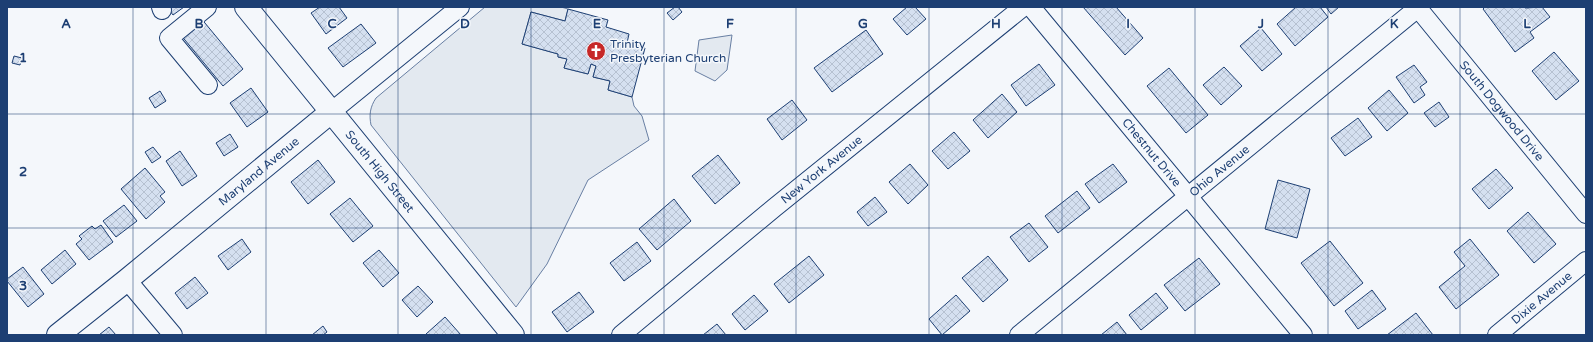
<svg xmlns="http://www.w3.org/2000/svg" width="1593" height="342" viewBox="0 0 1593 342" font-family="'Varela Round',sans-serif">
<style>
.green{fill:#e3e9f0;stroke:#687fa3}
.building{fill:url(#building-cross-hatch);stroke:#1d3f73}
.lines{fill:none;stroke-linecap:round;stroke-linejoin:round}
.minor-casing{stroke:#1d3f73;stroke-width:20}
.major-casing{stroke:#1d3f73;stroke-width:24}
.minor{stroke:#f4f7fb;stroke-width:18}
.major{stroke:#f4f7fb;stroke-width:22}
.grid{fill:none;stroke:#1d3f73;stroke-width:1;stroke-opacity:0.55}
.labels{text-anchor:middle;stroke-width:3;stroke-linejoin:round;paint-order:stroke}
.poi-label{font-size:12px;fill:#1d3f73;stroke:#f4f7fb;text-anchor:start}
.street-label{font-size:12px;fill:#1d3f73;stroke:#f4f7fb}
.grid-label{font-size:13px;text-anchor:middle;font-weight:bold;fill:#1d3f73;stroke:#f4f7fb;stroke-width:3;stroke-linejoin:round;paint-order:stroke}
</style>
<defs>
<pattern id="building-cross-hatch" width="8" height="8" patternUnits="userSpaceOnUse"><rect width="8" height="8" fill="#d5e0f0"/><path d="M0 0l8 8M0 8l8-8" fill="none" stroke="#b6c1d1"/></pattern>
</defs>
<rect width="100%" height="100%" fill="#f4f7fb"/>
<!-- green -->
<path class="green" d="M485 7H561L568 9 565 21 531 12 522 44 558 54V57L567 59 564 68 588 74 591 64 596 66 593 77 610 81 608 90 632 97 634 106 642 116 649 140 588 180 547 264 516 307 371 125C369 115 370 107 376 98Z
M732 35 727 70 715 81 695 71 699 40Z"/>
<!-- building -->
<path class="building" d="M167 7H184L173 15Z
M320 7H339L347 18 326 34 311 13Z
M675 7H678L682 12 673 20 667 13Z
M907 7H915L926 19 907 35 893 19Z
M1083 7H1116L1143 38 1125 55Z
M1296 7H1320L1328 17 1295 46 1277 24Z
M1326 7H1339L1331 14Z
M1485 7H1524L1525 8 1542 7 1550 17 1530 32 1534 38 1515 52 1483 9Z
M568 9 608 20 606 27 629 34 627 43 645 48 632 97 608 90 610 81 593 77 596 66 591 64 588 74 564 68 567 59 558 57V54L522 44 531 12 565 21Z
M200 17 243 69 223 86 180 34Z
M361 24 376 43 343 67 328 48Z
M1261 28 1282 54 1262 71 1240 46Z
M866 30 883 54 832 92 814 68Z
M1554 52 1579 81 1556 100 1532 71Z
M14 56 22 58 20 65 12 63Z
M1039 64 1055 85 1026 106 1011 85Z
M1414 65 1427 82 1420 87 1425 95 1414 103 1396 77Z
M1224 67 1242 86 1221 105 1203 85Z
M1169 68 1208 115 1186 133 1147 86Z
M251 88 268 112 247 127 230 103Z
M1389 90 1408 113 1387 131 1368 108Z
M160 91 166 101 155 108 149 98Z
M1002 94 1017 112 988 138 973 120Z
M792 100 807 120 782 140 767 119Z
M1439 102 1449 117 1435 127 1424 113Z
M1358 118 1372 137 1345 156 1331 138Z
M954 132 970 151 948 169 932 151Z
M230 134 238 147 224 156 216 143Z
M153 147 161 157 152 163 145 152Z
M180 151 197 176 182 186 166 161Z
M718 155 740 183 715 204 692 176Z
M318 160 335 182 308 204 291 182Z
M910 164 928 185 908 204 889 182Z
M1113 164 1127 182 1099 203 1085 184Z
M145 168 165 192 160 196 165 202 146 219 121 189Z
M1496 169 1513 188 1489 209 1472 189Z
M1278 180 1310 189 1297 238 1265 229Z
M1077 191 1090 208 1058 233 1045 216Z
M875 197 887 212 868 226 857 212Z
M350 198 373 226 353 242 330 214Z
M674 199 691 221 657 250 639 229Z
M124 205 137 221 116 237 103 221Z
M1528 212 1556 244 1534 263 1507 231Z
M1029 223 1048 247 1029 262 1010 237Z
M101 225 113 242 89 260 76 244 82 239 79 236 92 226 95 229Z
M242 239 251 252 228 270 218 256Z
M1470 239 1499 275 1456 309 1439 287 1465 266 1454 252Z
M1330 241 1363 283 1334 306 1301 263Z
M637 242 651 261 624 281 610 263Z
M65 250 76 264 52 284 41 270Z
M379 250 399 273 383 287 363 263Z
M809 256 824 275 789 303 774 284Z
M988 256 1008 280 983 302 962 278Z
M1199 258 1220 284 1185 311 1164 285Z
M23 267 44 294 28 307 7 281V279Z
M195 277 208 293 187 309 175 293Z
M418 286 433 302 417 317 402 300Z
M1372 290 1386 309 1358 329 1345 311Z
M579 292 594 312 567 332 552 312Z
M1156 293 1168 308 1141 330 1129 315Z
M754 295 768 311 745 330 732 314Z
M956 295 970 311 942 335 929 319Z
M1416 313 1433 335H1387Z
M445 317 461 335H428L426 334Z
M1117 322 1127 335H1101Z
M717 324 726 335H703Z
M323 326 327 332 323 335H312Z
M109 327 116 335H99Z"/>
<g class="lines">
<defs>
<g id="minor">
<path d="M161 7 162 10"/>
<path d="M207 7 169 38 208 85"/>
<path id="s1" d="M1031 7 1303 335"/>
<path id="s2" d="M1417 7 1586 214"/>
<path d="M331 112 460 7"/>
<path d="M127 280 173 335"/>
<path id="s3" d="M621 335 774 208 1023 7"/>
<path id="s4" d="M1019 335 1419 7"/>
<path id="s5" d="M1497 335 1586 261"/>
</g>
<g id="major">
<path id="s6" d="M246 7 513 335"/>
<path id="s7" d="M58 335 127 280 331 112"/>
</g>
</defs>
<!-- minor casing -->
<use href="#minor" class="minor-casing"/>
<!-- major casing -->
<use href="#major" class="major-casing"/>
<!-- minor -->
<use href="#minor" class="minor"/>
<!-- major -->
<use href="#major" class="major"/>
</g>
<!-- grid -->
<path class="grid" d="M133 7V335M266 7V335M398 7V335M531 7V335M664 7V335M796 7V335M929 7V335M1062 7V335M1195 7V335M1328 7V335M1460 7V335M7 114H1586M7 228H1586"/>
<!-- icons -->
<defs>
<symbol id="church-disc" viewBox="-11 -11 22 22"><circle r="9.5" fill="#c62828" stroke="#f4f7fb"/><path d="M-1.2-6h2.4v3.5h3.3v2.4h-3.3V6h-2.4V-.1h-3.3v-2.4h3.3Z" fill="#fff"/></symbol>
</defs>
<g fill-rule="evenodd">
<use href="#church-disc" x="585" y="40" width="22" height="22"/>
</g>
<g class="labels">
<!-- poi labels -->
<g class="poi-label">
<text x="610" y="48">Trinity<tspan x="610" dy="14">Presbyterian Church</tspan></text>
</g>
<!-- street labels -->
<g class="street-label">
<text dy="4" stroke="none"><textPath href="#s2" startOffset="134">South Dogwood Drive</textPath></text>
<text dy="4" stroke="none"><textPath href="#s1" startOffset="189">Chestnut Drive</textPath></text>
<text dy="4" stroke="none"><textPath href="#s3" startOffset="260">New York Avenue</textPath></text>
<text dy="4" stroke="none"><textPath href="#s6" startOffset="212">South High Street</textPath></text>
<text dy="4" stroke="none"><textPath href="#s4" startOffset="259">Ohio Avenue</textPath></text>
<text dy="4" stroke="none"><textPath href="#s7" startOffset="259">Maryland Avenue</textPath></text>
<text dy="4" stroke="none"><textPath href="#s5" startOffset="58">Dixie Avenue</textPath></text>
</g>
</g>
<g class="grid-label">
<text x="66" y="28">A</text>
<text x="199" y="28">B</text>
<text x="332" y="28">C</text>
<text x="465" y="28">D</text>
<text x="597" y="28">E</text>
<text x="730" y="28">F</text>
<text x="863" y="28">G</text>
<text x="996" y="28">H</text>
<text x="1128" y="28">I</text>
<text x="1261" y="28">J</text>
<text x="1394" y="28">K</text>
<text x="1527" y="28">L</text>
<text x="23" y="62">1</text>
<text x="23" y="176">2</text>
<text x="23" y="290">3</text>
</g>
<!-- border -->
<rect width="1593" height="342" fill="none" stroke="#1d3f73" stroke-width="16"/>
</svg>
